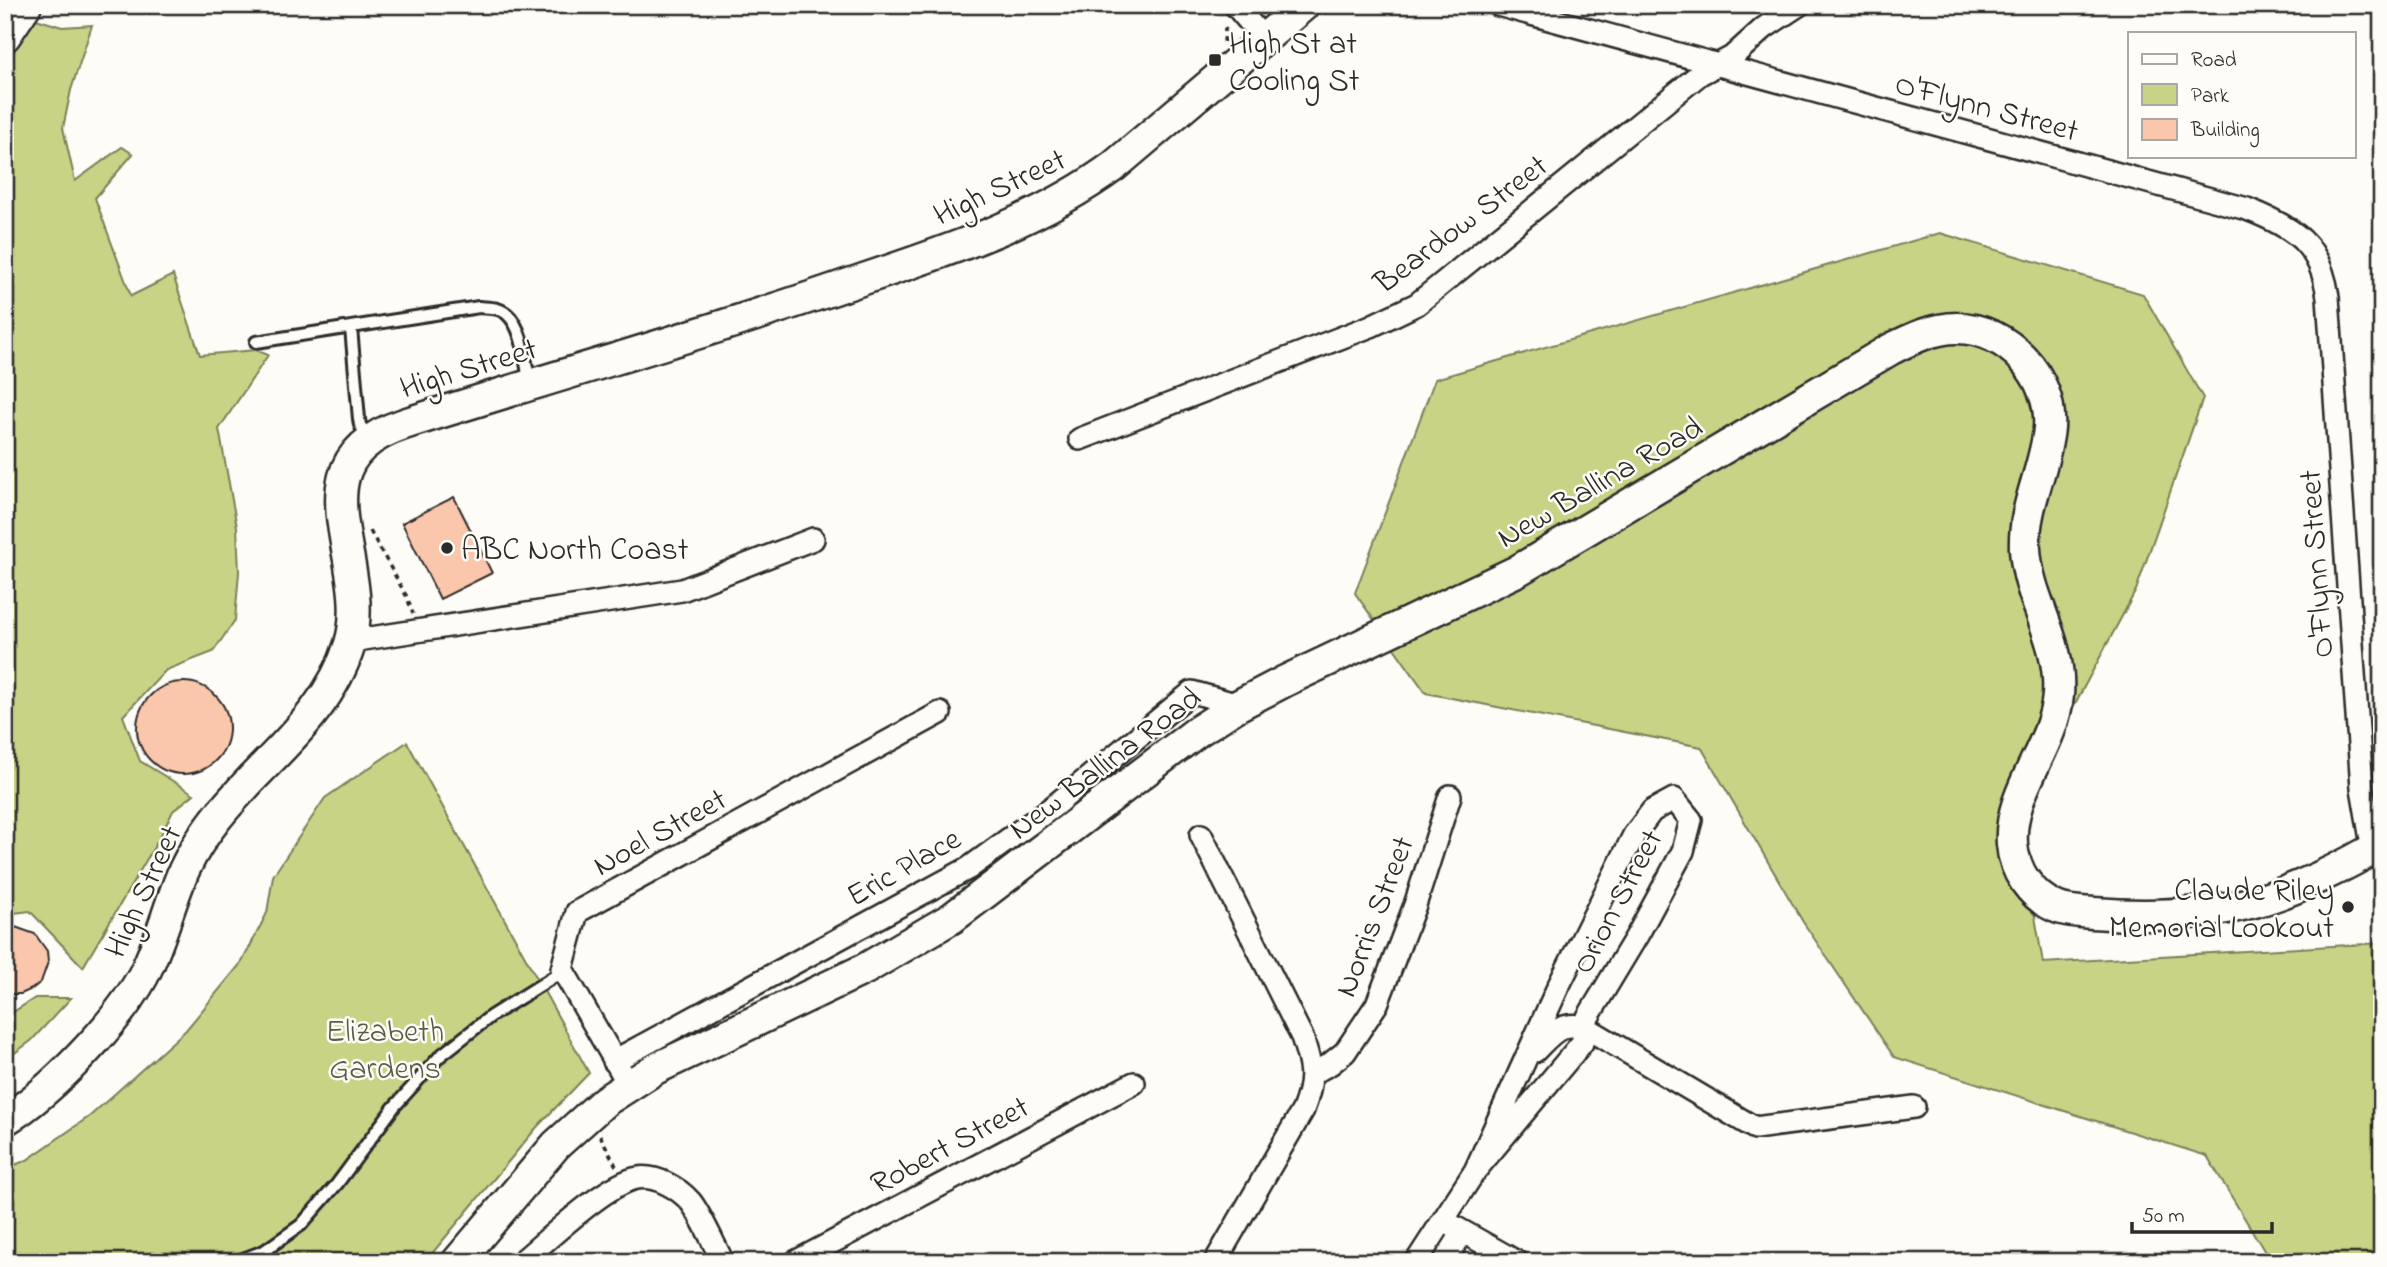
<svg xmlns="http://www.w3.org/2000/svg" width="2387" height="1267" viewBox="0 0 2387 1267" font-family="'Indie Flower',sans-serif">
<style>
.green{fill:#c8d386;stroke:#7a7f58;stroke-width:2}
.building{fill:#fbc7ac;stroke:#2b2b2b;stroke-width:2}
.lines{fill:none;stroke-linecap:round;stroke-linejoin:round}
.lane-casing{stroke:#2b2b2b;stroke-width:16}
.street-casing{stroke:#2b2b2b;stroke-width:26}
.secondary-casing{stroke:#2b2b2b;stroke-width:35}
.path{stroke:#2b2b2b;stroke-width:3.5;stroke-dasharray:5 5;stroke-linecap:butt}
.lane{stroke:#fdfcf7;stroke-width:10}
.street{stroke:#fdfcf7;stroke-width:21}
.secondary{stroke:#fdfcf7;stroke-width:30}
.poi-dot{fill:#2b2b2b;stroke:#fdfcf7;stroke-width:2.5}
.labels{text-anchor:middle;stroke-width:5;stroke-linejoin:round;paint-order:stroke}
.poi-label{font-size:32px;fill:#2b2b2b;stroke:#fdfcf7;text-anchor:start}
.street-label{font-size:32px;fill:#2b2b2b;stroke:#fdfcf7}
.park-label{font-size:32px;fill:#5a5d46;stroke:#fdfcf7}
</style>
<rect width="100%" height="100%" fill="#fdfcf7"/>
<filter id="ink" filterUnits="userSpaceOnUse"><feTurbulence type="fractalNoise" baseFrequency=".0143" numOctaves="2"/><feDisplacementMap in="SourceGraphic" scale="14" xChannelSelector="R" yChannelSelector="G"/><feConvolveMatrix kernelMatrix="1 2 1 2 8 2 1 2 1" color-interpolation-filters="sRGB"/></filter>
<g filter="url(#ink)">
<!-- green -->
<path class="green" d="M36 19 62 27 92 25 71 90 63 128 75 181 122 147 133 154 95 198 131 296 173 275 200 355 256 350 268 355 219 429 237 527 239 572 235 620 213 652 166 670 123 716 140 761 194 794 173 811 160 837 83 967 30 911 5 914V64Z
M1940 233 2143 294 2203 398 2136 590 2017 812 2043 963 2382 943V1262H2271L2207 1156 1894 1057 1803 922 1701 747 1426 693 1355 593 1435 379Z
M407 742 589 1073 537 1127 425 1262H5V1169L27 1160 90 1116 186 1030 242 962 267 913 273 876 325 798Z
M35 998H71L31 1041 5 1060V1015L10 1014Z"/>
<!-- building -->
<path class="building" d="M454 497 492 573 440 599 402 523Z
M137 728a46 46 0 1 1 92 0a46 46 0 1 1-92 0Z
M15 927 35 934 47 951 48 962 41 982 32 989 21 994H9L5 993V928Z"/>
<g class="lines">
<defs>
<path id="lane" d="M351 328 359 419 360 425 370 440
M256 342 479 307C489 308 499 307 507 314 524 329 525 363 530 384
M235 1262 264 1251 301 1225 337 1184 394 1107 440 1056 491 1016 563 971"/>
<path id="street" d="M1235 5 1264 39
M1498 5 2247 209C2294 227 2321 245 2328 297L2362 788 2370 834 2377 847
M1080 439 1371 326 1417 304 1700 74 1732 57 1764 28 1799 5
M351 641 682 590 813 539
M1201 835 1302 1037C1312 1067 1315 1079 1303 1110L1215 1262
M1535 1051C1551 1035 1560 1021 1585 1027L1755 1128 1914 1107
M614 1061 969 868 1054 806 1192 692 1239 705
M622 1073 562 969 577 912 940 713
M1313 1073 1330 1064 1345 1052 1377 1004 1415 905 1450 796
M1444 1221 1517 1262
M521 1262C548 1240 606 1183 638 1178 656 1175 678 1188 690 1201 701 1214 714 1245 723 1262
M795 1262 1134 1083
M1416 1262 1475 1171 1558 987 1634 835 1652 811 1674 799 1691 820 1683 851 1638 934 1588 1017 1582 1043 1475 1171
M1444 1262 1463 1232"/>
<path id="secondary" d="M5 36 26 5
M5 1120C50 1093 118 1022 143 976 161 942 169 903 185 868 193 851 205 833 216 819 262 760 327 719 350 644 375 562 286 463 404 424 552 377 702 335 849 284 941 253 1035 224 1114 166L1304 5
M457 1262 556 1145 605 1101 655 1069 865 969 952 918 1198 731 1237 706 1285 681 1517 571 1891 349C1911 339 1933 328 1957 328 2007 328 2053 377 2049 428 2045 470 2023 506 2025 549 2028 601 2062 640 2058 695 2054 747 2008 791 2012 844 2014 871 2031 896 2056 907 2067 912 2082 912 2093 913 2147 917 2202 916 2254 902 2295 891 2345 866 2382 844"/>
</defs>
<!-- lane casing -->
<use href="#lane" class="lane-casing"/>
<!-- street casing -->
<use href="#street" class="street-casing"/>
<!-- secondary casing -->
<use href="#secondary" class="secondary-casing"/>
<!-- path -->
<path class="path" d="M1224 42 1225 29 1227 27
M370 531 407 597 413 614
M600 1135 616 1166"/>
<!-- lane -->
<use href="#lane" class="lane"/>
<!-- street -->
<use href="#street" class="street"/>
<!-- secondary -->
<use href="#secondary" class="secondary"/>
</g>
</g>
<!-- markers -->
<g class="poi-dot">
<rect x="1208" y="53" width="14" height="14" rx="3.5"/>
<circle cx="447" cy="548" r="7"/>
<circle cx="2348" cy="907" r="7"/>
</g>
<g class="labels">
<!-- poi labels -->
<g class="poi-label">
<text x="1229" y="53">High St at<tspan x="1229" dy="37">Cooling St</tspan></text>
<text x="461" y="559">ABC North Coast</text>
<text x="2334" y="900" text-anchor="end">Claude Riley<tspan x="2334" dy="37">Memorial Lookout</tspan></text>
</g>
<!-- street labels -->
<g class="street-label">
<text transform="translate(1987 106) rotate(15)" y="11">O'Flynn Street</text>
<text transform="translate(999 186) rotate(-25)" y="11">High Street</text>
<text transform="translate(1460 223) rotate(-37)" y="11">Beardow Street</text>
<text transform="translate(468 367) rotate(-17)" y="11">High Street</text>
<text transform="translate(1599 481) rotate(-30)" y="11">New Ballina Road</text>
<text transform="translate(2315 564) rotate(-94)" y="11">O'Flynn Street</text>
<text transform="translate(1104 762) rotate(-37)" y="11">New Ballina Road</text>
<text transform="translate(659 831) rotate(-29)" y="11">Noel Street</text>
<text transform="translate(903 866) rotate(-30)" y="11">Eric Place</text>
<text transform="translate(142 891) rotate(-65)" y="11">High Street</text>
<text transform="translate(1616 901) rotate(-62)" y="11">Orion Street</text>
<text transform="translate(1373 916) rotate(-69)" y="11">Norris Street</text>
<text transform="translate(949 1144) rotate(-28)" y="11">Robert Street</text>
</g>
<!-- park labels -->
<g class="park-label">
<text x="385" y="1041">Elizabeth<tspan x="385" dy="37">Gardens</tspan></text>
</g>
</g>
<!-- margin -->
<rect width="2387" height="1267" fill="none" stroke="#fdfcf7" stroke-width="28"/>
<rect x="14" y="14" width="2359" height="1239" fill="none" stroke="#2b2b2b" stroke-width="2.5" filter="url(#ink)"/>
<!-- legend -->
<rect x="2128" y="32" width="228" height="126" fill="#fdfcf7" stroke="#a9a8a5" stroke-width="2"/>
<rect x="2142" y="54" width="35" height="10" fill="#fdfcf7" stroke="#a9a8a5" stroke-width="2"/>
<text x="2191" y="66" font-size="21" fill="#2b2b2b">Road</text>
<rect x="2142" y="84" width="35" height="21" fill="#c8d386" stroke="#a9a8a5" stroke-width="2"/>
<text x="2191" y="102" font-size="21" fill="#2b2b2b">Park</text>
<rect x="2142" y="119" width="35" height="21" fill="#fbc7ac" stroke="#a9a8a5" stroke-width="2"/>
<text x="2191" y="136" font-size="21" fill="#2b2b2b">Building</text>
<!-- scale -->
<path d="M2132 1222v10h140v-10" fill="none" stroke="#2b2b2b" stroke-width="3.5"/>
<text x="2142" y="1222" font-size="21" fill="#2b2b2b" stroke="#fdfcf7" stroke-width="5" paint-order="stroke">50 m</text>
</svg>
